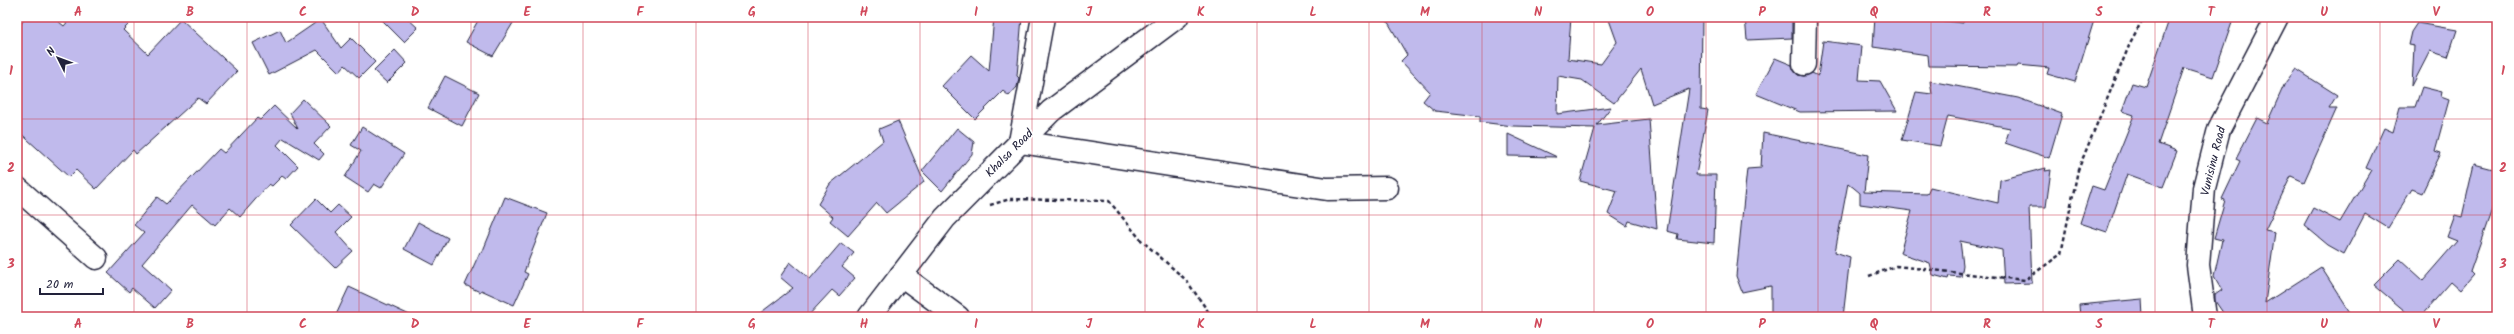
<svg xmlns="http://www.w3.org/2000/svg" width="2514" height="334" viewBox="0 0 2514 334" font-family="Kalam,sans-serif">
<style>
.building{fill:#c0baec;stroke:#22223b}
.lines{fill:none;stroke-linecap:round;stroke-linejoin:round}
.minor-casing{stroke:#22223b;stroke-width:25}
.major-casing{stroke:#22223b;stroke-width:25}
.path{stroke:#22223b;stroke-width:2.5;stroke-dasharray:4 3;stroke-linecap:butt}
.minor{stroke:#fff;stroke-width:22}
.major{stroke:#fff;stroke-width:22}
.grid{fill:none;stroke:#d1495b;stroke-width:1;stroke-opacity:0.55}
.labels{text-anchor:middle;stroke-width:3.5;stroke-linejoin:round;paint-order:stroke}
.street-label{font-size:12px;fill:#22223b;stroke:#fff}
.neatline{fill:none;stroke:#d1495b;stroke-width:1.5}
.grid-label{font-size:13px;text-anchor:middle;font-weight:bold;fill:#d1495b}
</style>
<rect width="100%" height="100%" fill="#fff"/>
<filter id="ink" filterUnits="userSpaceOnUse"><feTurbulence type="fractalNoise" baseFrequency=".025" numOctaves="2"/><feDisplacementMap in="SourceGraphic" scale="8" xChannelSelector="R" yChannelSelector="G"/><feConvolveMatrix kernelMatrix="1 2 1 2 8 2 1 2 1" color-interpolation-filters="sRGB"/></filter>
<g filter="url(#ink)">
<!-- building -->
<path class="building" d="M26 17H53L64 26 72 17H136L123 30 148 54 181 19 237 71 206 104 198 98 136 154 133 150 96 189 76 170 69 177 17 130V29Z
M379 17H406L418 28 404 42Z
M480 17H503L513 23 493 56 466 42Z
M994 17H1022L1017 76 1019 78 1017 87 1009 96 1003 91 975 119 942 86 971 55 989 71Z
M1385 17H1571L1568 59 1601 64 1617 42 1608 17H1702L1701 109 1708 110 1696 175H1716L1714 243 1677 239 1678 234 1667 231 1689 89 1652 104 1641 69 1614 103 1582 80 1558 76 1557 114 1611 107 1597 125 1649 119 1657 229 1629 221 1627 226 1608 214 1617 191 1580 181 1595 128 1513 126 1480 122V116L1435 111 1423 101 1430 92 1401 61 1407 55Z
M1745 17H1792V38L1747 40Z
M1875 17H1910L1963 23 1964 17H2095L2075 82 2047 74 2049 68 2018 65 2017 67 1929 66 1928 55 1873 47Z
M2170 17H2234L2213 77 2184 68 2158 144 2177 151 2163 187 2127 174 2107 232 2080 223 2092 186 2104 190 2134 115 2122 111 2132 83 2146 87Z
M321 19 341 48 351 38 375 62 359 78 345 65 339 72 317 50 269 75 253 43 280 30 286 43Z
M2417 23 2457 30 2448 57 2430 51 2412 86 2414 46 2408 45 2411 32Z
M1823 41 1862 46 1859 80 1880 81 1897 111 1800 112 1756 94 1775 58 1792 65 1798 75 1804 76 1812 73 1818 76Z
M395 50 407 63 387 83 374 71Z
M2296 69 2337 95 2329 108H2337L2304 182 2291 176 2265 230 2275 232 2265 303 2321 267 2353 317H2226L2215 301V295L2222 290 2214 276 2222 240 2214 238 2225 200 2222 199 2240 161 2236 159 2257 118 2267 123 2285 83Z
M445 76 479 93 462 126 428 108Z
M1930 81 2018 98 2062 114 2049 158 2005 143 2010 128 1948 116 1940 146 1902 140 1916 92 1932 94Z
M2422 87 2442 92 2441 97 2449 100 2435 151 2441 153 2422 193 2412 189 2388 228 2365 214 2344 254 2328 245 2304 225 2313 208 2340 222 2371 170 2366 168 2384 128 2393 132 2400 107H2415Z
M303 99 331 126 314 144 324 154 319 160 283 138 277 145 298 166 286 179 282 176 272 186 269 184 240 217 230 208 215 225 192 205 142 264 171 290 155 308 132 288 129 292 108 273 144 233 134 225 157 197 166 204 219 149 224 153 257 118 260 120 274 106 298 129 290 113Z
M898 121 924 182 886 213 877 203 848 236 830 221 833 217 818 204 830 184 883 141 879 129Z
M362 127 404 154 381 188 374 184 368 192 345 177 361 151 351 145Z
M957 128 974 142 972 154 942 191 922 171Z
M1763 133 1868 155 1864 192 1927 194 1930 187 1998 203 2000 180 2046 168 2045 171 2051 170 2046 207H2029L2032 283 2004 284 2002 250 1960 241 1963 265 1961 277 1949 276 1948 279 1933 275 1930 263 1900 253 1912 211 1860 204V193L1848 183 1835 252 1850 257 1843 317H1771V286L1742 292 1736 276 1747 169 1761 168Z
M1508 134 1557 157 1508 156Z
M2474 164 2497 170V195L2470 272 2473 275 2460 290 2451 282 2420 317H2412L2374 285 2400 259 2423 280 2457 241 2447 237 2455 215 2462 217Z
M505 197 547 213 524 272 528 274 514 305 481 290 480 292 465 285 480 252 482 253Z
M316 199 330 213 338 205 351 217 336 232 353 251 335 268 291 225Z
M418 222 448 238 434 265 404 249Z
M841 243 854 253 842 267 855 278 839 296 832 290 807 317H755L793 288 780 277 790 262 810 279Z
M349 287 414 317H335Z
M2142 299 2143 317H2080L2079 305Z"/>
<g class="lines">
<defs>
<path id="minor" d="M1043 17 1020 142 1327 189 1387 188
M1804 64 1805 17
M17 188 96 258
M901 275 958 317
M2205 317 2198 265 2204 188 2219 129 2277 17"/>
<path id="major" d="M869 317 945 218 1051 111 1177 17"/>
</defs>
<!-- minor casing -->
<use href="#minor" class="minor-casing"/>
<!-- major casing -->
<use href="#major" class="major-casing"/>
<!-- path -->
<path class="path" d="M990 205 1010 199 1109 201 1141 240 1186 280 1212 317
M1869 276 1896 266 2025 280 2061 254 2078 170 2131 41 2144 17"/>
<!-- minor -->
<use href="#minor" class="minor"/>
<!-- major -->
<use href="#major" class="major"/>
</g>
</g>
<!-- grid -->
<path class="grid" d="M134 17V317M247 17V317M359 17V317M471 17V317M583 17V317M696 17V317M808 17V317M920 17V317M1032 17V317M1145 17V317M1257 17V317M1369 17V317M1482 17V317M1594 17V317M1706 17V317M1818 17V317M1931 17V317M2043 17V317M2155 17V317M2267 17V317M2380 17V317M17 119H2497M17 215H2497"/>
<g class="labels">
<!-- street labels -->
<g class="street-label">
<text transform="translate(1009 153) rotate(-45)" y="4">Khalsa Road</text>
<text transform="translate(2213 161) rotate(-76)" y="4">Vunisinu Road</text>
</g>
</g>
<!-- margin -->
<rect width="2514" height="334" fill="none" stroke="#fff" stroke-width="44"/>
<!-- north arrow -->
<g transform="translate(58 58) rotate(312)" stroke="#ffffff" stroke-width="3" paint-order="stroke">
<path d="M0-3L7 15L0 10L-7 15Z" fill="#22223b"/>
<text y="-6" font-size="11" font-weight="bold" text-anchor="middle" fill="#22223b">N</text>
</g>
<!-- scale -->
<path d="M40 288v6h63v-6" fill="none" stroke="#22223b" stroke-width="2"/>
<text x="46" y="288" font-size="12" fill="#22223b" stroke="#ffffff" stroke-width="3" paint-order="stroke">20 m</text>
<rect x="22" y="22" width="2470" height="290" class="neatline"/>
<g class="grid-label">
<text x="78" y="16">A</text>
<text x="190" y="16">B</text>
<text x="303" y="16">C</text>
<text x="415" y="16">D</text>
<text x="527" y="16">E</text>
<text x="640" y="16">F</text>
<text x="752" y="16">G</text>
<text x="864" y="16">H</text>
<text x="976" y="16">I</text>
<text x="1089" y="16">J</text>
<text x="1201" y="16">K</text>
<text x="1313" y="16">L</text>
<text x="1425" y="16">M</text>
<text x="1538" y="16">N</text>
<text x="1650" y="16">O</text>
<text x="1762" y="16">P</text>
<text x="1874" y="16">Q</text>
<text x="1987" y="16">R</text>
<text x="2099" y="16">S</text>
<text x="2211" y="16">T</text>
<text x="2324" y="16">U</text>
<text x="2436" y="16">V</text>
<text x="11" y="75">1</text>
<text x="2503" y="75">1</text>
<text x="11" y="172">2</text>
<text x="2503" y="172">2</text>
<text x="11" y="268">3</text>
<text x="2503" y="268">3</text>
<text x="78" y="328">A</text>
<text x="190" y="328">B</text>
<text x="303" y="328">C</text>
<text x="415" y="328">D</text>
<text x="527" y="328">E</text>
<text x="640" y="328">F</text>
<text x="752" y="328">G</text>
<text x="864" y="328">H</text>
<text x="976" y="328">I</text>
<text x="1089" y="328">J</text>
<text x="1201" y="328">K</text>
<text x="1313" y="328">L</text>
<text x="1425" y="328">M</text>
<text x="1538" y="328">N</text>
<text x="1650" y="328">O</text>
<text x="1762" y="328">P</text>
<text x="1874" y="328">Q</text>
<text x="1987" y="328">R</text>
<text x="2099" y="328">S</text>
<text x="2211" y="328">T</text>
<text x="2324" y="328">U</text>
<text x="2436" y="328">V</text>
</g>
</svg>
